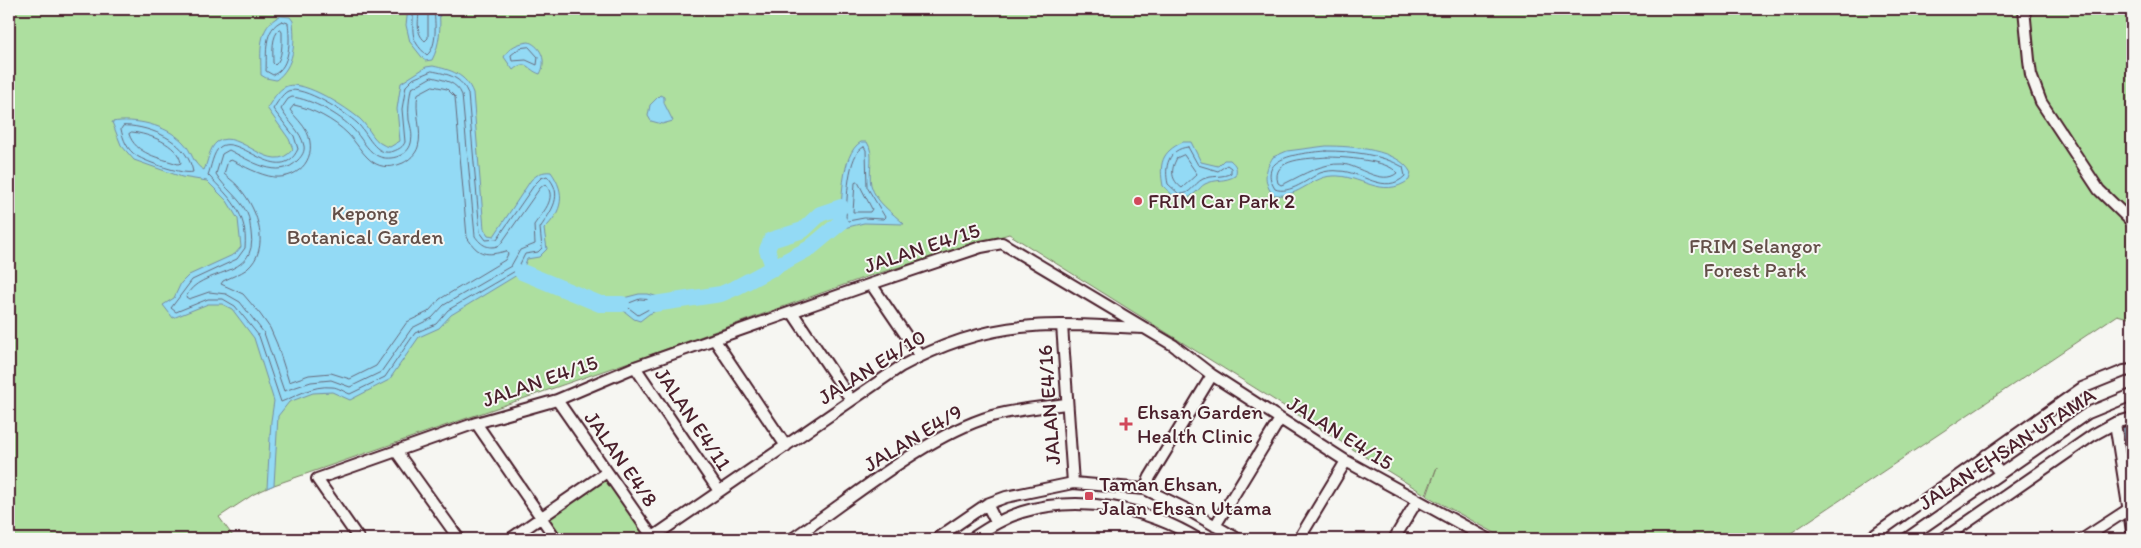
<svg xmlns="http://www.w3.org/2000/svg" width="2141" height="548" viewBox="0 0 2141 548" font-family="Itim,sans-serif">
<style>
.green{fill:#addf9f;stroke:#7c7f65}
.water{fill:#93daf5;stroke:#768fa4}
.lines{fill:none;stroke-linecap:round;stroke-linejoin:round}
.shore{stroke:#676a7c;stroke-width:1}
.stream{stroke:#768fa4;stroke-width:2.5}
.river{stroke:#93daf5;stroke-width:16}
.minor-casing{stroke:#4a1f2b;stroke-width:14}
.minor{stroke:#f6f6f2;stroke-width:10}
.poi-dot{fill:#d1495b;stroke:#f6f6f2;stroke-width:2}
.labels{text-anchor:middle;stroke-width:4;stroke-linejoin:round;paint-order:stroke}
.poi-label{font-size:21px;fill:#4a1f2b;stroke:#f6f6f2;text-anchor:start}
.park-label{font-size:21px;fill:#634f48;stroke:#f6f6f2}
.street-label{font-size:21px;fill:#4a1f2b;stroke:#f6f6f2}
</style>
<rect width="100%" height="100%" fill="#f6f6f2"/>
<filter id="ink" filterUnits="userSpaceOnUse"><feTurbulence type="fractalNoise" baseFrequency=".02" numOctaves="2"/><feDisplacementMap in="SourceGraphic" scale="10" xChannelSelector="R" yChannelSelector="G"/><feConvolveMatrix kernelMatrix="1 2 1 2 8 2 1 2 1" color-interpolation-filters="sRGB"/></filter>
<g filter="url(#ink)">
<!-- green -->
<path class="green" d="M9 9H2132V319L2117 315 1782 539H1506L1427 496 1437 467 1426 495 1009 234 863 278 655 353 274 485 254 494 219 517 235 539H9Z
M607 472 654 539H556L542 518Z"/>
<!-- water -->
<path class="water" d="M408 9H439C441 26 440 45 432 60L425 61 410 42 406 25Z
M280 16 290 17 293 21C295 43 295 66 276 80L266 78 261 75C261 52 257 27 280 16Z
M529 42C542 47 547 62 540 74 527 70 527 58 513 70L504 57C509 47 518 43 529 42Z
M433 66C451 70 466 74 473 93L484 229 488 235 494 236 531 180C538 174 542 171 551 172 566 193 563 211 544 229L547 249 539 257 527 259 522 272 451 315 439 328 419 337 389 380 350 400 332 392 313 393 289 402 278 416 274 485 267 488 271 421 274 401 254 338 232 309 222 304H208L173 318 163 305 174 298 181 283 189 275 235 254 241 247 238 219 227 201 207 181 182 177 134 160 121 145 112 122C135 118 166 125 183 142 193 152 192 164 204 170 208 162 209 148 217 142 240 127 271 178 293 149L289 139 267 108C272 101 278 89 287 86 305 80 347 108 360 119 371 129 373 144 390 147L400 141 397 109 401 83 426 67Z
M660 95 664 97V103L673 121 662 124 651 121 648 116 650 105Z
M861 142H867C875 154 868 171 871 185 876 203 892 212 904 224L864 223 840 229C842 206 840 154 861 142Z
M1183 142H1191L1201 162 1218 166 1224 160H1230C1236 165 1238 169 1235 176 1225 182 1215 179 1205 184 1201 186 1199 190 1196 192 1181 206 1175 197 1163 186 1159 164 1161 152 1183 142Z
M1326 146C1351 146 1399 149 1411 173L1409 180C1382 200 1360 174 1332 176 1311 177 1295 201 1272 194 1263 180 1265 170 1273 157L1287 151Z
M639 294H648L674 301 670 305 649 314 640 321 634 319 624 311 600 304Z"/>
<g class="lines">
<!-- shore -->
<path class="shore" d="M413 9C414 30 408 39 427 55 438 46 435 22 434 9
M419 9C419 20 415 33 425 41L428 38V9
M282 21 288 23C290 40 291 67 273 75L266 71C267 53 263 29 282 21Z
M280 29 282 32C282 42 283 59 275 65L273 63C273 52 271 36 280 29Z
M529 47 538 57 537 65 526 60 512 61 511 55 520 48Z
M432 71C448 74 462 77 468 94L480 232 486 240 497 239 535 184 541 178 547 176C565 195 551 211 540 228L542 248 538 252 525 254 517 270 448 310 436 324 415 333 385 377 350 394C344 392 338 387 332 387 312 385 297 396 281 402L259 336 235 306 223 299H208L176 312 171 308 192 280 237 259 245 248C248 213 230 198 208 175 211 168 213 152 220 147 239 133 280 188 298 149L294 136 273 109C277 103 282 94 288 91 303 85 346 113 357 123 368 133 375 158 394 151 399 149 403 147 405 142L402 109 406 86 413 79Z
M432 77C444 80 457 82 462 95L475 236C481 245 489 250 500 245L540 188 545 184C559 198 541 214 534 225L535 244 520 250 511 266 444 305 432 318 412 328 381 372 350 387 331 380 311 382 284 391 264 333 240 302 226 294 209 292 189 299 186 297C199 266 259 281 251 232 250 226 250 219 247 213 239 197 225 189 216 174L222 154 229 150C249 160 279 181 298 160 302 156 305 151 304 146 301 131 288 122 281 109L288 99 292 97C311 99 340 115 353 129 361 137 366 149 376 155 387 162 408 157 411 143 413 135 411 128 409 120 408 110 409 100 411 89Z
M433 86 447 89 455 97 467 237C478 256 487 256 506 251L508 254 505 260 440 299 428 312 407 322 376 366 350 379 331 373 309 375 289 382 277 344 270 328 260 314 243 294 221 284 223 281C231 277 240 274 247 269 271 249 258 210 241 190 237 184 230 179 224 174L228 161 231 160C244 166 259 175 274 177 301 179 318 156 307 132 303 124 295 117 290 110L294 105C313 109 334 120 348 134 364 151 372 176 403 163 409 160 416 154 418 147 423 131 414 112 418 94Z
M131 126C158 129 188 144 193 172 183 175 146 162 137 156 127 150 123 139 121 129L123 126Z
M132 132C149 134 178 144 181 163L178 164C160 158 135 154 129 134Z
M864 147 866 150 867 187 885 217 883 219 864 218 848 221 846 219C847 202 847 153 864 147Z
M1188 147 1198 165 1218 171 1227 165 1231 168V173C1223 178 1212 175 1203 179 1193 184 1191 195 1179 194L1168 184C1164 167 1168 149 1188 147Z
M1326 151C1351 151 1381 154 1403 167L1405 176C1385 196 1361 171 1339 171 1333 170 1326 171 1320 173 1308 179 1289 195 1275 189 1254 155 1306 153 1326 151Z
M1184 155 1197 174 1182 188C1171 180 1170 170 1177 158Z
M1327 157C1342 157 1389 160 1397 173 1382 186 1358 165 1342 164 1322 163 1304 174 1286 183L1281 185 1278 183C1270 157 1310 159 1327 157Z
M858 182 872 209 870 212H853L855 183Z
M640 299 655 300 658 304 638 315 625 305Z"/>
<!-- stream -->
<path class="stream" d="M2124 427 2132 482"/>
<!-- river -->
<path class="river" d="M774 268 767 250 771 240 803 230 820 214 841 207
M522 272 600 304H622
M654 304 721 294 737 287 810 248 840 223"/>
<defs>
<path id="minor" d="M2024 9 2029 60 2031 75 2041 102 2099 190 2132 222
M871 284 920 356
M792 312 851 400
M1062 325 1073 483
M714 339 786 446
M635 367 719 491
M557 400 654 539
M476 423 556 539
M2115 423 2132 531
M396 451 459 539
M1986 455 2000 473
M1145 489 1150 477 1212 375
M987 504 996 522
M1215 526 1280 419
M653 537 900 367C941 344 986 329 1033 326 1070 323 1107 327 1144 328
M359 539 317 479 476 423 557 400 635 367 871 284 981 247 1002 243 1173 345 1212 375 1346 461 1488 539
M510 539 607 472
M792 539C851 499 925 436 992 416 1017 409 1042 407 1067 404
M936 539 987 504 1006 497 1073 483 1145 489 1188 510 1238 539
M971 539C988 528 1003 518 1022 512 1080 494 1147 508 1198 539
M1299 539 1346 461
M1394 539 1417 501
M1869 539 2082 388 2124 371 2132 370
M1906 539 2088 413 2132 395
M1943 539 2093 435 2115 423 2132 418
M2083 539 2132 507"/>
</defs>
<!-- minor casing -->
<use href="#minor" class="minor-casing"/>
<!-- minor -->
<use href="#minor" class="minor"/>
</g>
</g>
<!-- markers -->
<g class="poi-dot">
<circle cx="1138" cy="201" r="5"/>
<path d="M1123.5 416.5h5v5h5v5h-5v5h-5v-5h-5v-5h5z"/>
<rect x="1084" y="491" width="10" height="10" rx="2.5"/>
</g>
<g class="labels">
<!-- poi labels -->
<g class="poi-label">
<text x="1148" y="208">FRIM Car Park 2</text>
<text x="1137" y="419">Ehsan Garden<tspan x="1137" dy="24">Health Clinic</tspan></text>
<text x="1099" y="491">Taman Ehsan,<tspan x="1099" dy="24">Jalan Ehsan Utama</tspan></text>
</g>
<!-- park labels -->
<g class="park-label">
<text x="365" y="220">Kepong<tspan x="365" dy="24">Botanical Garden</tspan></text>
<text x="1755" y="253">FRIM Selangor<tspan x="1755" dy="24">Forest Park</tspan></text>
</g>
<!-- street labels -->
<g class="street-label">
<text transform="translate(922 248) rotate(-18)" y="7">JALAN E4/15</text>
<text transform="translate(872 367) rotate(-32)" y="7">JALAN E4/10</text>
<text transform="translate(540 381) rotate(-19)" y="7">JALAN E4/15</text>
<text transform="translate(1049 405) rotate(-94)" y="7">JALAN E4/16</text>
<text transform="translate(693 419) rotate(56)" y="7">JALAN E4/11</text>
<text transform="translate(1340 433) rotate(32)" y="7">JALAN E4/15</text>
<text transform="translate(913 438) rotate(-31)" y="7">JALAN E4/9</text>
<text transform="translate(2007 449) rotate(-33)" y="7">JALAN EHSAN UTAMA</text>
<text transform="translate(621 459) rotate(55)" y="7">JALAN E4/8</text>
</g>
</g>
<!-- margin -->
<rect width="2141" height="548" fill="none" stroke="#f6f6f2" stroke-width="30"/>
<rect x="15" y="15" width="2111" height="518" fill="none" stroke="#4a1f2b" stroke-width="2" filter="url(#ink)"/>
</svg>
